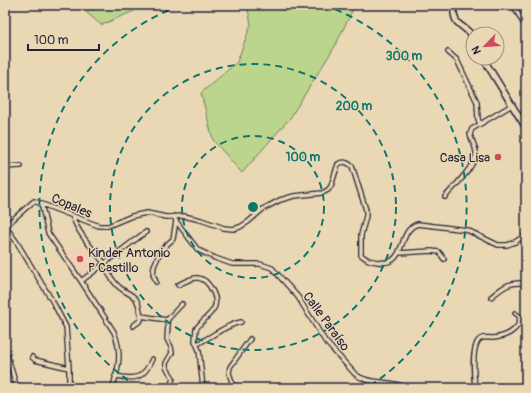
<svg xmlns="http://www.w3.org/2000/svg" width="531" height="393" viewBox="0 0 531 393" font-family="Pangolin,sans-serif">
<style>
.built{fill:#f0d1b7}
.green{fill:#bcd58c;stroke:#6f7c64}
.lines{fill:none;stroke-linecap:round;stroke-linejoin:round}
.minor-casing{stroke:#22223b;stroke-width:6}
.secondary-casing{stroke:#22223b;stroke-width:8}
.minor{stroke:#ead8b5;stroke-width:3.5}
.secondary{stroke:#ead8b5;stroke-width:5}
.ring{fill:none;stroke:#0f766e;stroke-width:2;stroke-dasharray:7 5}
.poi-dot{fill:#d1495b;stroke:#ead8b5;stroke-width:1.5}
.labels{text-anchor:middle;stroke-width:3;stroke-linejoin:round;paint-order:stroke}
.poi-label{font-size:13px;fill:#22223b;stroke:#ead8b5;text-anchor:end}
.street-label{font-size:13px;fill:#22223b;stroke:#ead8b5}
.centre{fill:#0f766e;stroke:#ead8b5;stroke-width:2}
.ring-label{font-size:12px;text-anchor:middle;font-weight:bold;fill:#0f766e;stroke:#ead8b5;stroke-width:3;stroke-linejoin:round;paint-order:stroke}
</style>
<rect width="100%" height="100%" fill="#ead8b5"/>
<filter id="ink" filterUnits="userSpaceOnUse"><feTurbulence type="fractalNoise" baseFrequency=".025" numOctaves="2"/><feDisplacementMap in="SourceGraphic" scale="8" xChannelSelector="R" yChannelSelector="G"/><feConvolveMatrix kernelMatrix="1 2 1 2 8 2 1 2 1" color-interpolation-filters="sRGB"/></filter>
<g filter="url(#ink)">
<!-- built -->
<path class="built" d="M82 245 97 265 81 277 63 252Z"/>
<!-- green -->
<path class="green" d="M78 5H148L101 25Z
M247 5H355L335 46 290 118 242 173 213 140 201 93 237 62 251 24Z"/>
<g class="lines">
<defs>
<path id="minor" d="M513 5 526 28
M448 52 457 60 477 102 478 119 480 124
M5 167 21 166
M445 197C453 188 477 164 476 153 476 146 471 140 470 134L472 129 512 105
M41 203 48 233 81 281 114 332C118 342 120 355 118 366 117 374 114 381 113 388
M72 215C78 234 93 249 105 264 107 273 115 285 123 290 127 293 132 294 136 299 139 304 141 314 141 320L133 326
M174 216 176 221 198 250 215 258 232 264H260L272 268 298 297 325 341 355 374C370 386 391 379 406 388
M6 227 16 241 54 304 66 327 69 368V388
M5 229 10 222 34 201 99 226H108L132 216 147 213 166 217 184 216 201 220 224 228 233 229 240 227 248 222 263 209 280 200 294 196 322 193 328 190 331 186 338 164C344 161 347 162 352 166L366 210V216L361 235V255C367 260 371 261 378 262 408 267 396 230 418 224L467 230 498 245H507L515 242 526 235
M399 253 431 251 439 252 444 259
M81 281C104 265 124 247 146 232
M156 282 153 274 154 266 161 250 173 239 176 221
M178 285C184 282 192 277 198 278 209 279 219 299 214 308 210 316 201 321 196 329L195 341 199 350 203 388
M491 297C502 288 511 280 526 284
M141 316 167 320
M167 320 168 325 167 339 171 347 172 353 166 363V367L173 378 170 388
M167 320 182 304
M197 344C212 337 225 325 241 322
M5 348 17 388
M32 357 35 360 69 368
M115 376C135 380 144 379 152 359
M234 388 229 373 230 367 250 339
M475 388C474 377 471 351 478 341 482 336 487 338 493 338 504 337 520 331 520 317L515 313"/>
<path id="secondary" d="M454 5C452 28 464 23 473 37
M483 58 526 128"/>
</defs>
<!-- minor casing -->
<use href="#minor" class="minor-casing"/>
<!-- secondary casing -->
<use href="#secondary" class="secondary-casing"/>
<!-- minor -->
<use href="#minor" class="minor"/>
<!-- secondary -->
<use href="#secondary" class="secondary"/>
</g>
</g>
<!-- distance rings -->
<g class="ring">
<circle cx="253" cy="207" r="71"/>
<circle cx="253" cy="207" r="143"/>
<path d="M138 387A214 214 0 0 1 182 5M324 5A214 214 0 0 1 368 387"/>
</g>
<!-- markers -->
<g class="poi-dot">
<circle cx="498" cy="157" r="4"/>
<circle cx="80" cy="259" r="4"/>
</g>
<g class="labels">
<!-- poi labels -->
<g class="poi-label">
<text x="490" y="162">Casa Lisa</text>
<text x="88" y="257" text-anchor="start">Kinder Antonio<tspan x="88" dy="15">P Castillo</tspan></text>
</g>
<!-- street labels -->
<g class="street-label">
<text transform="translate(72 205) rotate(23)" y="5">Copales</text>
<text transform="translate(327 321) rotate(54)" y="5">Calle Paraíso</text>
</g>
</g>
<circle cx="253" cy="207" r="6" class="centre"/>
<g class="ring-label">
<text x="404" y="60">300 m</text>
<text x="354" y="110">200 m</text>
<text x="303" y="161">100 m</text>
</g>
<!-- margin -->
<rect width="531" height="393" fill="none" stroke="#ead8b5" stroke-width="20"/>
<rect x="10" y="10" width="511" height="373" fill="none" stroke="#22223b" stroke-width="1.5" filter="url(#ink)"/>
<!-- north arrow -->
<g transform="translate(485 46) rotate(245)"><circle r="19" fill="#ead8b5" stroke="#9a8f84"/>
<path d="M0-3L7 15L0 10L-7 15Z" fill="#d1495b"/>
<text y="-6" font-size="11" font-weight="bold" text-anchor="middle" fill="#22223b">N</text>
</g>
<!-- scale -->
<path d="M28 44v6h71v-6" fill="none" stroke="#22223b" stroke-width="2"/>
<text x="34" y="44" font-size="12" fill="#22223b" stroke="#ead8b5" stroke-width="3" paint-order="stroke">100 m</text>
</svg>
